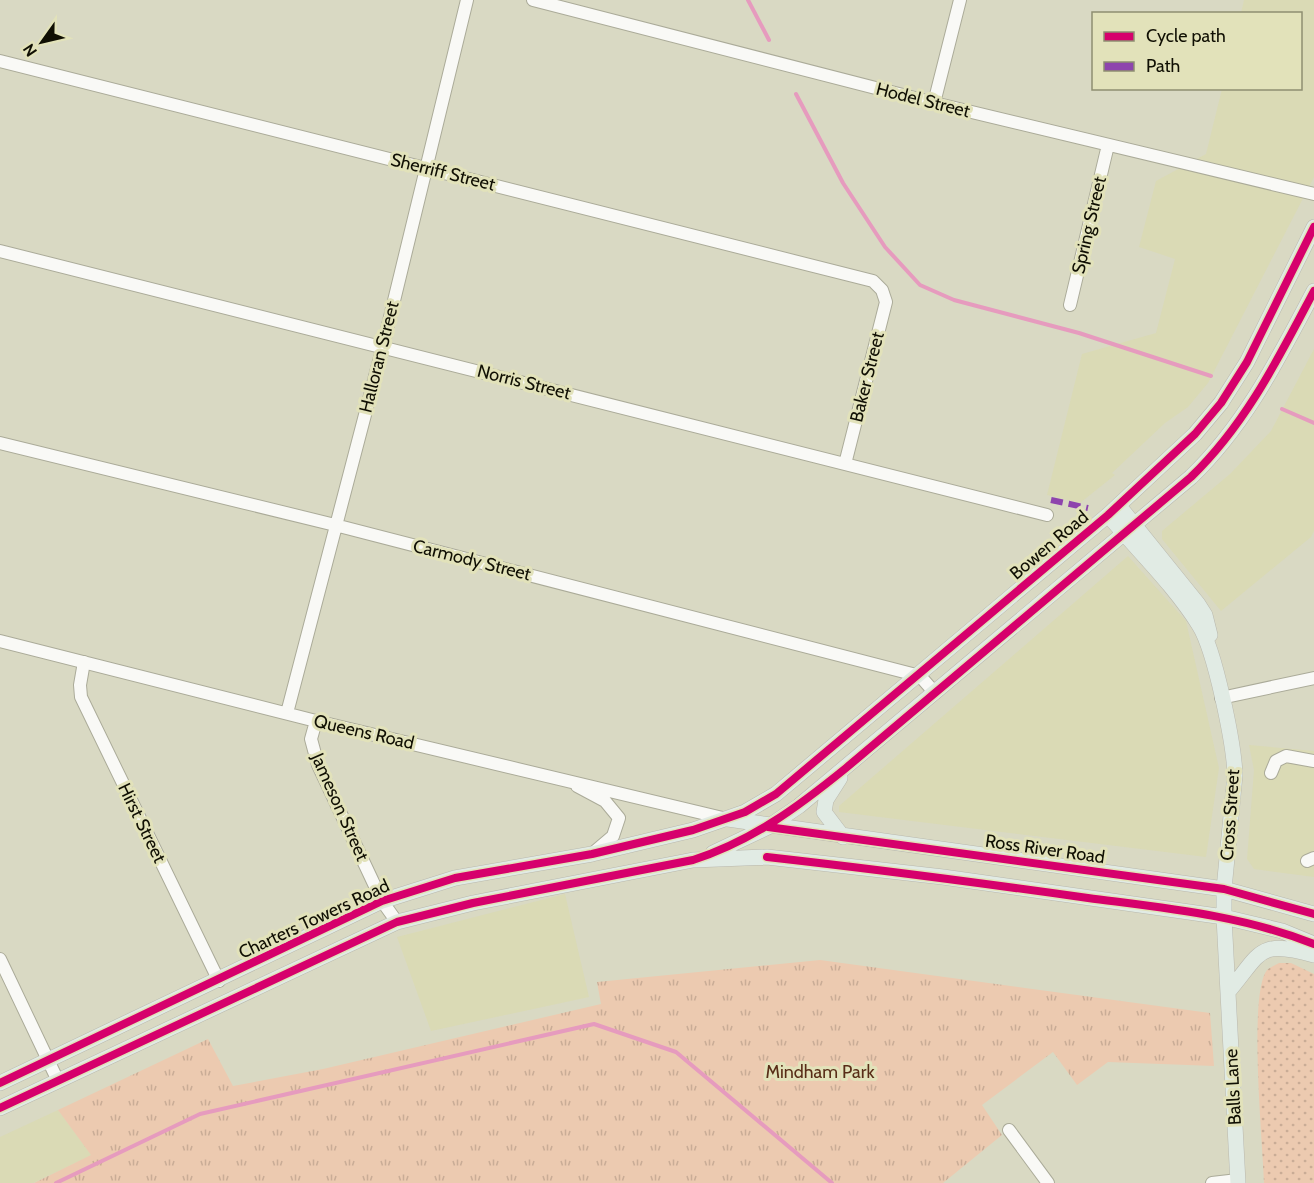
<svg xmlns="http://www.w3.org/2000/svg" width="1314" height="1183" viewBox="0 0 1314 1183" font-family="Cabin,sans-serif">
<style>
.built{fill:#dadab5}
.grass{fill:url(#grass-dots)}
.park{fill:url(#park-tufts)}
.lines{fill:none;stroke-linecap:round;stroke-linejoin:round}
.stream{stroke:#e69bbe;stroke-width:4}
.minor-casing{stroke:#abab99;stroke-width:14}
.major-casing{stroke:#b9b8ae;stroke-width:16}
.minor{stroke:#f9f9f6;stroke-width:12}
.major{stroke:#e1ebe4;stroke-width:15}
.quiet{stroke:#8e44ad;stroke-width:6;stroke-dasharray:12 6;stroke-linecap:butt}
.cycleway-casing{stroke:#e2e2ba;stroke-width:11}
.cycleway{stroke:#d6006c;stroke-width:8}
.labels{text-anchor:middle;stroke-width:6;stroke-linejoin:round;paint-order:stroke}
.street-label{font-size:18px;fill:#100f03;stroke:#e2e2ba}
.park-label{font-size:18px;fill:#582d17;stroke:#e2e2ba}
</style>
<defs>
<pattern id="grass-dots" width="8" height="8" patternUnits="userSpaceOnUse" patternTransform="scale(1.5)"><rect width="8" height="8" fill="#eccab0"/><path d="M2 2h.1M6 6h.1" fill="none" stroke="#c9ac96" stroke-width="1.8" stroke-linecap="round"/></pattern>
<pattern id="park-tufts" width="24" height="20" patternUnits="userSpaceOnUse" patternTransform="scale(1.5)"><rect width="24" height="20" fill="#eccab0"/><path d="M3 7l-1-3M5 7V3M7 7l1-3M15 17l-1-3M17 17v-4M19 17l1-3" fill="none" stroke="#c9ac96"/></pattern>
</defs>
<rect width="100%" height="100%" fill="#d9d9c3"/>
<!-- built -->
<path class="built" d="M1244 0H1314V177L1208 383 1188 407 1165 423 1112 473 1115 475 1080 503 1047 495 1082 354 1156 333 1175 259 1139 247 1156 181 1206 154 1222 89 1300 88V14L1241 13Z
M1314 349V531L1311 537 1221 611 1162 539V531L1230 474 1271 431Z
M1128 556 1186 621 1219 768 1206 857 839 812V806Z
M1249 745 1314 751V877L1254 869 1247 859 1254 770Z
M565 894 589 997 431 1031 397 937Z
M58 1110 92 1155 33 1183H0V1137Z"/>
<!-- grass -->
<path class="grass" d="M1279 963H1291L1314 974V1183H1264C1263 1146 1248 994 1267 970 1270 967 1276 965 1279 963Z"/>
<!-- park -->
<path class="park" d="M820 960 1210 1013 1214 1066 1108 1062 1077 1085 1053 1052 982 1105 1002 1135 943 1183H34L91 1155 58 1110 208 1039 233 1086 323 1069 601 1004 597 982Z"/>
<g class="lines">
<!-- stream -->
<path class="stream" d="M748 0 769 40
M796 94 843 183 885 247 920 285 954 300 1079 333 1211 376
M1282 409 1314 423
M56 1183 200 1114 594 1024 676 1052 832 1183"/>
<defs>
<path id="minor" d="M533 0 934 103 1314 194
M0 61 873 281 882 290 886 302 845 464
M934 103 960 0
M0 251 1047 515
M1070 305 1108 145
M0 443 335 525 920 676 935 693
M0 641 316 721 727 819
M84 662 80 685 81 697 219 981
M1221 698 1314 678
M287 713 383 346 467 0
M316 721 311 739 318 765 382 901 397 922
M1271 773 1276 761 1286 756 1314 761
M577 786 605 801 619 818 613 836 593 853
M1307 861 1314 858
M0 959 58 1081
M1009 1130 1048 1183
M1212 1183 1238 1180"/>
<path id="major" d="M1119 506 1198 604 1205 615 1210 635
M1108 515C1138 551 1174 585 1199 625 1215 650 1234 744 1235 775L1224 889V917L1238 1183
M840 778 826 800 824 812 843 837
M728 819 1224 889 1314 914
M713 853 768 827 799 806 1191 477C1246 424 1279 357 1314 291
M1228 992C1262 952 1257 939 1314 955
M0 1083 382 901 455 878 592 854 693 830 745 812 776 794 1108 515 1195 434 1221 403 1247 362 1314 227
M0 1108 397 922 473 903 693 860 767 857 943 877 1224 917 1282 931 1314 944"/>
</defs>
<!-- minor casing -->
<use href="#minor" class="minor-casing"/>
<!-- major casing -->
<use href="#major" class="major-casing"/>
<!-- minor -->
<use href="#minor" class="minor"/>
<!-- major -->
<use href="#major" class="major"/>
<!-- quiet -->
<path class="quiet" d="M1051 500 1088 508"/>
<defs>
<path id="cycleway" d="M768 827 1224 889 1314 914
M767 857C874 869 981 883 1088 898 1164 908 1241 915 1314 944
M0 1083 382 901 455 878 592 854 693 830 745 812 776 794 1108 515 1195 434 1221 403 1247 362 1314 227
M0 1108 397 922 473 903 693 860C752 841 798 807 846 768L1191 477C1246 424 1279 357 1314 291"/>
</defs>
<!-- cycleway casing -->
<use href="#cycleway" class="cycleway-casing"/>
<!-- cycleway -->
<use href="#cycleway" class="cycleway"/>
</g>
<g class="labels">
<!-- street labels -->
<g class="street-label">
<text transform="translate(923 100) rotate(14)" y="6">Hodel Street</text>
<text transform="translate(443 172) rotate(14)" y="6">Sherriff Street</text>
<text transform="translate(1089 225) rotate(-77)" y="6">Spring Street</text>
<text transform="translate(379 357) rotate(-76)" y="6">Halloran Street</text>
<text transform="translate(867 377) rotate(-76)" y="6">Baker Street</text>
<text transform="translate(524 382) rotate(14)" y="6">Norris Street</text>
<text transform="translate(1049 545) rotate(-40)" y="6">Bowen Road</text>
<text transform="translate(472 560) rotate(14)" y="6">Carmody Street</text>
<text transform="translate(364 732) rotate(13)" y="6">Queens Road</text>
<text transform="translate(340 807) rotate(66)" y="6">Jameson Street</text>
<text transform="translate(1230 815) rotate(-86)" y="6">Cross Street</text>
<text transform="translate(142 823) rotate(64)" y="6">Hirst Street</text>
<text transform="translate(1045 849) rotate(8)" y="6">Ross River Road</text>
<text transform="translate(314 919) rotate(-25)" y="6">Charters Towers Road</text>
<text transform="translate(1233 1087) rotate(-93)" y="6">Balls Lane</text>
</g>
<!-- park labels -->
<g class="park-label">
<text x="820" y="1078">Mindham Park</text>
</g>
</g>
<!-- legend -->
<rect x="1092" y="12" width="210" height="78" fill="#e2e2ba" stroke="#8e8e71" stroke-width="1.5"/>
<rect x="1104" y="32" width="30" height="9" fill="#d6006c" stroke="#8e8e71" stroke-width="1.5"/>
<text x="1146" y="42" font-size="18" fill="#100f03">Cycle path</text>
<rect x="1104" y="62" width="30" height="9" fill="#8e44ad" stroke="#8e8e71" stroke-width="1.5"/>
<text x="1146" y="72" font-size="18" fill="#100f03">Path</text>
<!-- north arrow -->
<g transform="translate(42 42) rotate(236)" stroke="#e2e2ba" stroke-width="4.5" paint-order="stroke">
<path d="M0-4.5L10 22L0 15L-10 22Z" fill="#100f03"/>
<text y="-9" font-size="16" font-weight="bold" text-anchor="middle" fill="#100f03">N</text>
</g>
</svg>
